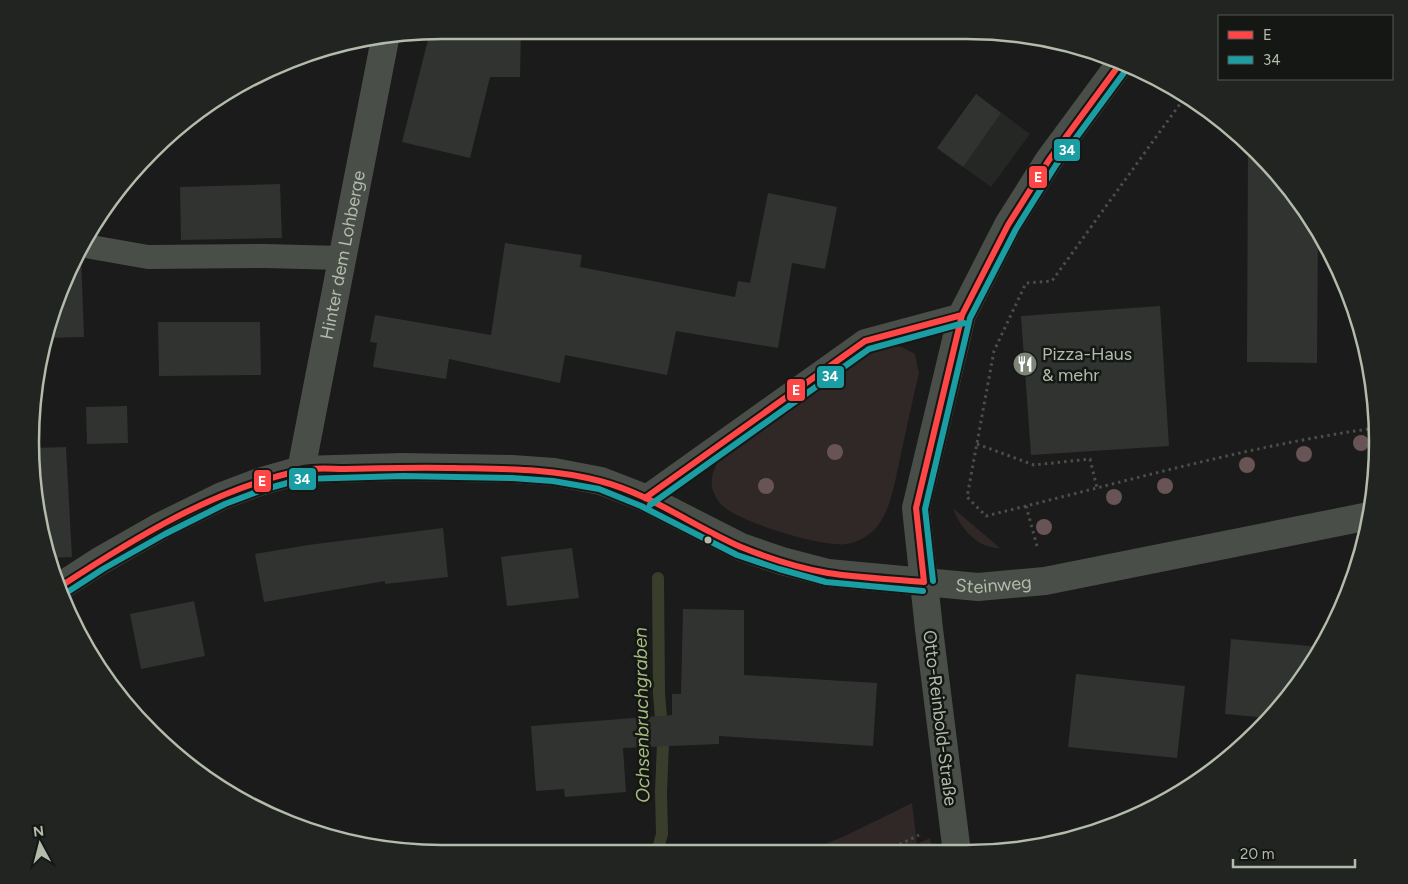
<svg xmlns="http://www.w3.org/2000/svg" width="1408" height="884" viewBox="0 0 1408 884" font-family="Figtree,sans-serif">
<style>
.built{fill:#242724}
.green{fill:#302727}
.lines{fill:none;stroke-linecap:round;stroke-linejoin:round}
.stream{stroke:#393e2c;stroke-width:12}
.building{fill:#313330}
.path{stroke:#4c4e4a;stroke-width:3;stroke-dasharray:2.5 4;stroke-linecap:butt}
.service{stroke:#4a4e48;stroke-width:24}
.minor{stroke:#4a4e48;stroke-width:28}
.bus-1-casing{stroke:#141714;stroke-width:10}
.bus-2-casing{stroke:#141714;stroke-width:10}
.bus-1{stroke:#ff4646;stroke-width:6}
.bus-2{stroke:#1a9ea4;stroke-width:6}
.tree{fill:#685355}
.bus-dot{fill:#b3bcab;stroke:#141714;stroke-width:2}
.labels{text-anchor:middle;stroke-width:5;stroke-linejoin:round;paint-order:stroke}
.street-label{font-size:18px;fill:#b3bcab;stroke:#141714}
.poi-label{font-size:18px;fill:#b3bcab;stroke:#141714;text-anchor:start}
.water-label{font-size:19px;font-style:italic;fill:#a8b980;stroke:#141714}
.rim{fill:none;stroke:#b3bcab;stroke-width:2.5}
.line-badge{stroke:#141714;stroke-width:2}
.badge-label{font-size:14px;text-anchor:middle;font-weight:bold;fill:#fff}
</style>
<rect width="100%" height="100%" fill="#1a1b1a"/>
<!-- built -->
<path class="built" d="M976 94 1030 134 991 187 937 148Z"/>
<!-- green -->
<path class="green" d="M893 345 902 347 915 354 919 373C912 402 906 431 900 459 895 481 892 505 879 524 873 534 858 542 847 544 824 548 732 521 719 502 709 488 710 477 717 463L878 348Z
M953 508 1000 548C978 549 960 528 953 508Z
M912 803 917 844 930 838 932 853 806 852 847 835Z"/>
<g class="lines">
<!-- stream -->
<path class="stream" d="M657 852 662 834 661 792 663 743 659 693 658 578"/>
</g>
<!-- building -->
<path class="building" d="M442 30H521L520 77H490L470 158 402 142 430 32Z
M976 94 1001 113 963 167 937 148Z
M1248 144 1276 171 1318 229 1317 363 1247 362Z
M280 184 282 238 181 240 180 187Z
M768 193 837 207 825 269 792 263 778 348 676 331 667 375 565 355 560 383 449 359 446 379 373 367 377 343 370 342 375 315 491 335 505 243 582 255 580 267 735 297 738 281 750 283Z
M81 256 84 337 46 338 52 309Z
M1160 306 1169 446 1031 455 1021 316Z
M158 322H260L261 375 159 376Z
M127 406 128 443 87 444 86 407Z
M66 447 72 557 48 558 44 549 34 448Z
M443 528 448 577 385 584V581L264 602 255 554 308 545Z
M572 548 579 598 507 606 501 557Z
M194 601 205 656 141 669 130 614Z
M683 609 744 610V675L877 683 873 746 719 736V744L623 748 626 792 565 797 564 789 536 791 531 726 672 715V694H681Z
M1231 639 1321 647 1293 693 1268 718 1225 714Z
M1076 674 1185 686 1177 758 1068 747Z"/>
<g class="lines">
<!-- path -->
<path class="path" d="M977 444 1034 465 1090 459 1097 488
M1026 506 986 516 967 497 994 351 1026 283 1052 281 1185 97
M1037 546 1026 506C1142 477 1258 444 1376 428
M882 853 919 835"/>
<!-- service -->
<path class="service" d="M91 247 148 257 265 256 341 258
M645 498 865 341 962 315"/>
<!-- minor -->
<g class="minor">
<path id="s1" d="M301 470 385 39"/>
<path id="s2" d="M61 586 98 562 161 526 222 496 259 482 301 470 403 467 512 469 554 472 601 481 645 498 741 547 782 561 828 573 978 587 1045 581 1369 516"/>
<path d="M957 853 929 629 916 508 962 315 1008 225 1049 160 1122 61"/>
</g>
<defs>
<path id="bus-1" d="M645 498 865 341 962 315
M924 582 916 508 962 315 1008 225 1049 160 1122 61
M61 586C133 539 214 489 299 471 313 467 330 469 344 469 381 468 418 467 454 468 503 469 552 468 600 481 650 494 693 526 741 547 768 558 799 568 828 573 860 578 892 579 924 582"/>
<path id="bus-2" d="M650 505 869 349 964 323
M933 581 925 509 970 318 1016 229 1056 165 1129 66
M66 593 103 569 165 534 225 504 262 490 302 479 403 476 512 478 553 481 599 489 641 506 737 555 779 569 826 582 923 591"/>
</defs>
<!-- bus-1 casing -->
<use href="#bus-1" class="bus-1-casing"/>
<!-- bus-2 casing -->
<use href="#bus-2" class="bus-2-casing"/>
<!-- bus-1 -->
<use href="#bus-1" class="bus-1"/>
<!-- bus-2 -->
<use href="#bus-2" class="bus-2"/>
</g>
<!-- trees -->
<g class="tree">
<circle cx="1361" cy="443" r="8"/>
<circle cx="835" cy="452" r="8"/>
<circle cx="1304" cy="454" r="8"/>
<circle cx="1247" cy="465" r="8"/>
<circle cx="766" cy="486" r="8"/>
<circle cx="1165" cy="486" r="8"/>
<circle cx="1114" cy="497" r="8"/>
<circle cx="1044" cy="527" r="8"/>
</g>
<!-- icons -->
<defs>
<symbol id="restaurant-disc" viewBox="-11 -11 22 22"><circle r="9.5" fill="#7d8478" stroke="#141714"/><path d="M-5-6h1v4h1v-4h1v4h1v-4h1v5L-1.5 .5V6h-2V.5L-5-1ZM5-6V6H3V1.5H1.5Q1.5-4 5-6Z" fill="#fff"/></symbol>
</defs>
<g fill-rule="evenodd">
<use href="#restaurant-disc" x="1011" y="350" width="28" height="28"/>
</g>
<!-- markers -->
<circle class="bus-dot" cx="708" cy="540" r="4.5"/>
<g class="labels">
<!-- street labels -->
<g class="street-label">
<text dy="6" stroke="none"><textPath href="#s1" startOffset="219">Hinter dem Lohberge</textPath></text>
<text dy="6" stroke="none"><textPath href="#s2" startOffset="981">Steinweg</textPath></text>
<text transform="translate(940 718) rotate(83)" y="6">Otto-Reinbold-Straße</text>
</g>
<!-- poi labels -->
<g class="poi-label">
<text x="1042" y="360">Pizza-Haus<tspan x="1042" dy="21">&amp; mehr</tspan></text>
</g>
<!-- water labels -->
<g class="water-label">
<text transform="translate(641 715) rotate(-91)" y="7">Ochsenbruchgraben</text>
</g>
</g>
<!-- crop -->
<path d="M0 0H1408V884H0ZM442 39H966A403 403 0 0 1 1369 442V442A403 403 0 0 1 966 845H442A403 403 0 0 1 39 442V442A403 403 0 0 1 442 39Z" fill="#212420" fill-rule="evenodd"/>
<path class="rim" d="M442 39H966A403 403 0 0 1 1369 442V442A403 403 0 0 1 966 845H442A403 403 0 0 1 39 442V442A403 403 0 0 1 442 39Z"/>
<g class="line-badge">
<rect x="1053" y="138" width="28" height="24" rx="5" fill="#1a9ea4"/>
<rect x="1028" y="165" width="20" height="24" rx="5" fill="#ff4646"/>
<rect x="816" y="365" width="29" height="24" rx="5" fill="#1a9ea4"/>
<rect x="786" y="378" width="20" height="24" rx="5" fill="#ff4646"/>
<rect x="288" y="467" width="29" height="24" rx="5" fill="#1a9ea4"/>
<rect x="253" y="469" width="19" height="24" rx="5" fill="#ff4646"/>
</g>
<g class="badge-label">
<text x="1067" y="155">34</text>
<text x="1038" y="182">E</text>
<text x="830" y="381">34</text>
<text x="796" y="395">E</text>
<text x="302" y="484">34</text>
<text x="262" y="486">E</text>
</g>
<!-- legend -->
<rect x="1218" y="15" width="175" height="65" fill="#141714" stroke="#545950"/>
<rect x="1228" y="31" width="25" height="8" fill="#ff4646" stroke="#545950"/>
<text x="1263" y="40" font-size="15" fill="#b3bcab">E</text>
<rect x="1228" y="56" width="25" height="8" fill="#1a9ea4" stroke="#545950"/>
<text x="1263" y="65" font-size="15" fill="#b3bcab">34</text>
<!-- north arrow -->
<g transform="translate(40 844) rotate(353)" stroke="#141714" stroke-width="4" paint-order="stroke">
<path d="M0-4L9 19L0 12L-9 19Z" fill="#b3bcab"/>
<text y="-8" font-size="14" font-weight="bold" text-anchor="middle" fill="#b3bcab">N</text>
</g>
<!-- scale -->
<path d="M1233 859v8h122v-8" fill="none" stroke="#b3bcab" stroke-width="2.5"/>
<text x="1240" y="859" font-size="15" fill="#b3bcab" stroke="#141714" stroke-width="4" paint-order="stroke">20 m</text>
</svg>
